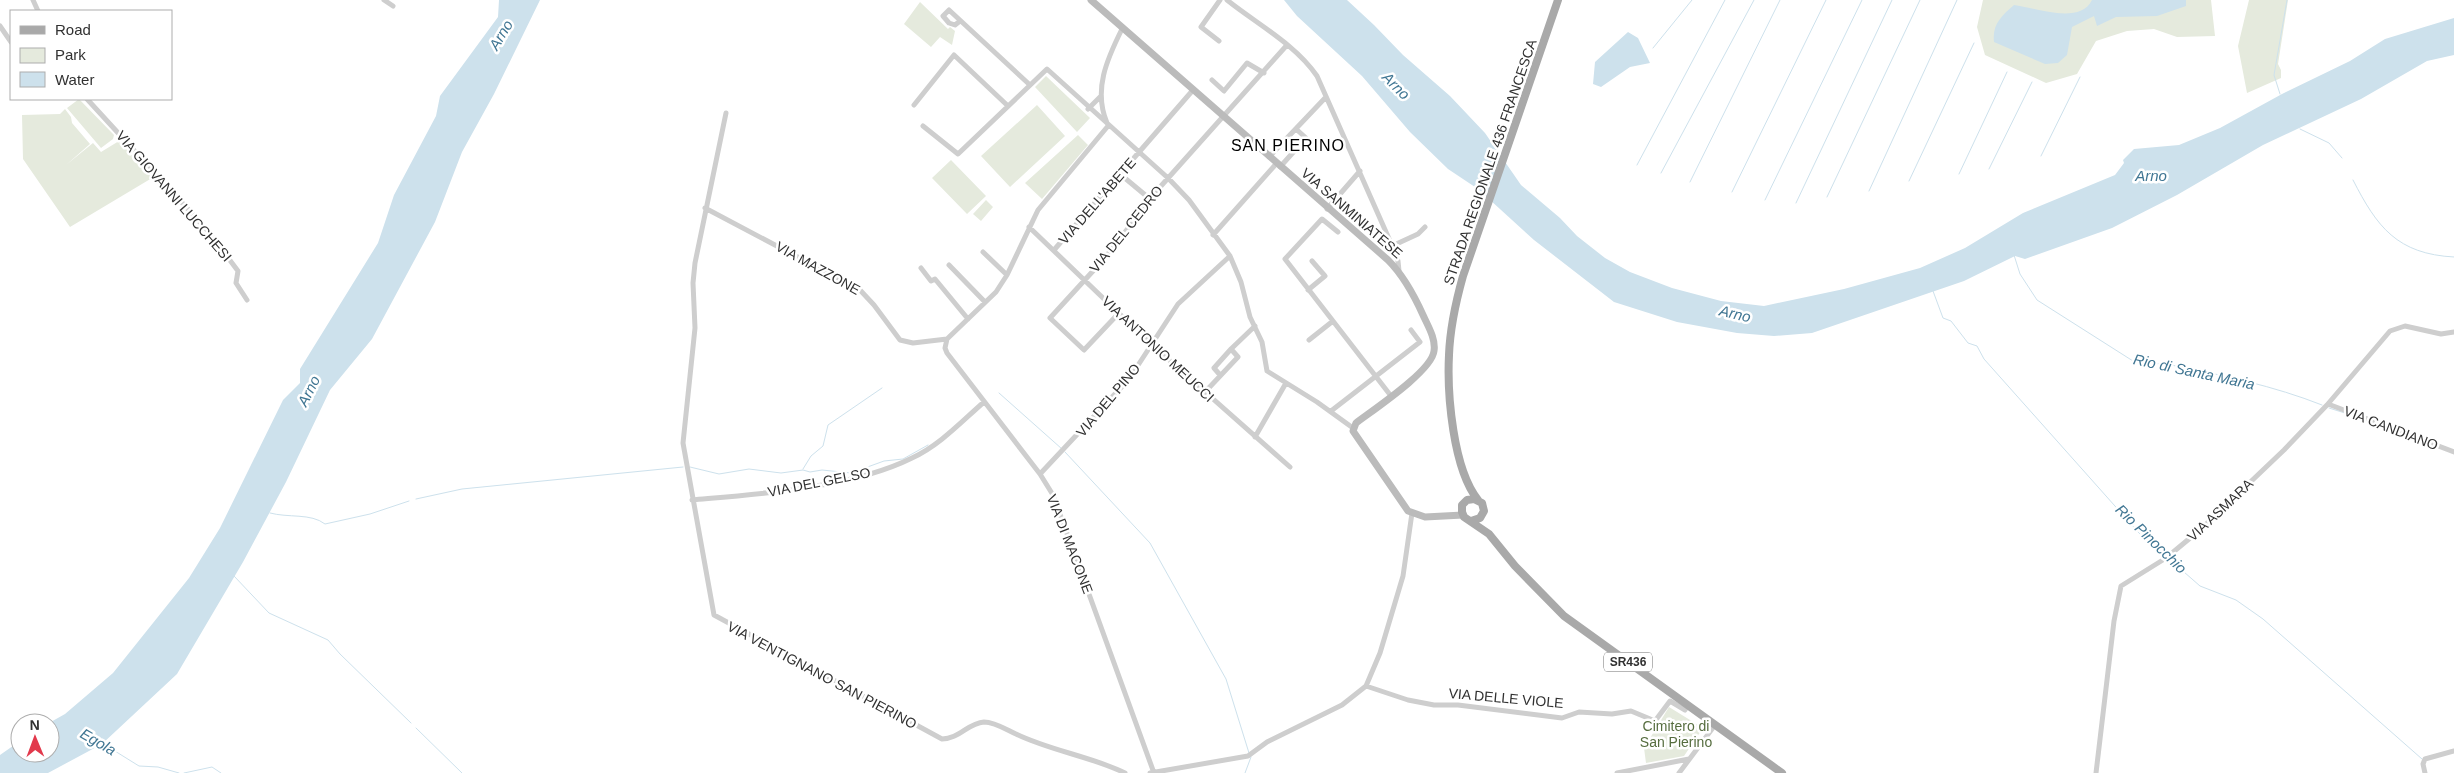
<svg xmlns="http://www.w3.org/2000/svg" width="2454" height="773" viewBox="0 0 2454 773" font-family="Helvetica,sans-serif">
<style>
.green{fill:#e5eadd}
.water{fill:#cde1ec}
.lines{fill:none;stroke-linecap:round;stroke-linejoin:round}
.stream{stroke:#cde1ec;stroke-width:1}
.street{stroke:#cecece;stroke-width:5}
.secondary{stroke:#bbb;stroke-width:7}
.primary{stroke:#a9a9a9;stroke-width:8}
.labels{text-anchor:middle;stroke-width:5;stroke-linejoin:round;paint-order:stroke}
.shield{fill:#fff;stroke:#6f6f6f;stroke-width:1}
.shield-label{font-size:12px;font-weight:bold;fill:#313131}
.street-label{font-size:14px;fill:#313131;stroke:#fff}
.park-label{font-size:14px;fill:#566d3f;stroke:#fff}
.water-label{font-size:15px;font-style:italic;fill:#407693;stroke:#fff}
.quarter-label{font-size:16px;letter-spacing:1px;fill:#000;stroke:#fff}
</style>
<rect width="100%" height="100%" fill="#fff"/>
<!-- green -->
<path class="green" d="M1983 0H2211L2215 36 2177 37 2154 29 2127 31 2096 41 2077 74 2046 83 1985 55 1977 27Z
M2249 0H2288L2278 64 2281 70V78L2247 93 2238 46Z
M920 2 948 29 950 27 955 31 952 45 940 37 931 47 904 24Z
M1046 76 1090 118 1077 132 1035 87Z
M79 99 114 135 113 139 101 148 67 108Z
M1037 105 1065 136 1010 187 981 156Z
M65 109 71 117 72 123 90 144 66 165 93 143 101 152 119 141 152 178 70 227 23 159 22 115 60 114Z
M1078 135 1088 145 1042 199 1025 183Z
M951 160 986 196 967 214 932 178Z
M986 200 993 207 981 221 973 214Z
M1669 707 1703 728 1684 756 1646 763 1644 748Z"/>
<!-- water -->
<path class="water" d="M499 0H540L494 94 462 152 435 222 372 339 330 390 286 482 243 562 177 674 102 744 48 773H0V755L20 741V753H50L49 723 65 714 113 673 189 578 220 528 283 400 300 383V369L378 243 394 195 436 116 440 96 498 17Z
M1284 0H1347L1374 25 1403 55 1450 96 1485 133 1521 185 1560 218 1577 236 1605 258 1630 272 1672 288 1721 301 1764 306 1844 289 1920 268 1965 248 2023 213 2115 175 2124 163 2123 160 2134 149 2179 145 2220 128 2282 94 2350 61 2385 39 2454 18V55L2427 61 2361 99 2263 145 2177 195 2112 228 2025 259 2015 256 1964 281 1812 333 1774 336 1737 333 1677 322 1614 302 1534 240 1478 189 1448 169 1410 132 1362 76 1297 16Z
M2092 0H2186V6L2157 16 2116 17 2097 26 2094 16 2072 27 2067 55 2058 63 2045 64 1994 42C1992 25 2001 16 2014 5 2036 8 2080 25 2092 0Z
M1628 32 1638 38 1650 63 1630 67 1601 87 1593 84 1595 62Z"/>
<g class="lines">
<!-- stream -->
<path class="stream" d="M1653 48 1692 0
M2280 94 2274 75 2287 0
M2300 129 2329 143 2342 158
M2041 156 2080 77
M1637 165 1725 0
M1989 169 2032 82
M1661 173 1754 0
M1959 174 2007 72
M2353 180C2377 227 2397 254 2454 257
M1909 181 1974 43
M1690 182 1780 0
M1869 191 1957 0
M1732 192 1826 0
M1827 197 1920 0
M1765 200 1862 0
M1796 203 1892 0
M2014 255 2020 274 2037 300 2133 361C2144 366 2158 362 2171 365 2222 375 2274 386 2322 405
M1933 291 1943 318 1951 321 1968 343 1977 346 1984 359 2139 533 2165 555
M999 393 1062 449
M2329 408 2348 414
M1065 452 1150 543 1226 679 1249 753
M690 467 719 474 749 469 781 473 803 470 810 472 822 470 851 473 884 461 903 459 928 445
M803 469 811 456 823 446 828 425 882 388
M416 499 462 489 683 467
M270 513C288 518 311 513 325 524L370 514 409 501
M2168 558 2200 586 2236 600 2263 619 2422 759
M234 576 269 613 328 640 340 654 411 723
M416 728 462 773
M102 743 139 766 158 767 179 773
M184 773 212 767 221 773
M1245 773 1251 757"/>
<!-- street -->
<path class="street" d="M33 0 38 11
M384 0 393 6
M1227 0C1257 24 1295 44 1317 76L1390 241 1398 261 1399 271
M960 21 955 25 949 23 943 16 949 10 1030 85
M0 26 11 42
M1219 41 1201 27 1220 0
M1212 80 1224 91 1247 63 1264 73
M87 99 208 231 238 271 236 283 247 300
M914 105 954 55 1008 106
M1088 109 1100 97
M726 113 695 263 693 283 695 328 683 443 714 615 942 739C959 739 968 723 984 722 995 722 1007 730 1016 734 1051 751 1090 756 1125 773
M1107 123C1093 90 1107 59 1122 29
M923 126 958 154 1047 69 1168 178 1189 200 1230 256 1241 282 1250 317 1262 342 1267 371 1317 402 1353 428
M1269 157 1326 97
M1280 167 1306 138 1296 129
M1120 174 1150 199
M705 208 860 290 874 305 900 340 913 343 947 339 996 292 1007 275 1038 210 1108 126
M1327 209 1360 171
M1029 227 1151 344 1290 467
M1338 232 1322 219 1285 259 1391 396
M1213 235 1276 164
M1392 246 1418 234 1425 227
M1054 250 1193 90
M983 252 1007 275
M949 265 985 302
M921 268 931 281 935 279 968 319
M1308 290 1325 276 1312 261
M1119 313 1084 350 1050 318 1104 259 1161 186 1287 45
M947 339 945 348 947 353 1040 474 1053 495 1154 773
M1309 340 1333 321
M1220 375 1214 368 1231 349
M1205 392 1238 357 1231 349 1255 326
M2328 404 2454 452
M1331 411 1420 342 1411 330
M1255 437 1286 383
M1040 474 1129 379 1178 304 1230 256
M692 500C759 494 852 488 912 458 940 445 961 422 984 402
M1366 686 1408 700 1434 705H1458L1562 718 1579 712 1612 714 1631 711 1655 721 1670 701 1685 710 1688 705
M1150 773 1248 756 1267 742 1342 705 1366 686 1380 653 1403 576 1412 513
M1617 773 1689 759
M1679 773 1715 725
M2096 773 2114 621 2121 586 2166 558 2201 529 2284 450 2327 405 2390 331 2405 326 2441 334 2454 332
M2425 773 2423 764 2425 759 2454 751"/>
<!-- secondary -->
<path class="secondary" d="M1091 0 1388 260C1404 276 1414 295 1423 315 1428 326 1436 339 1434 351 1432 371 1373 410 1356 423L1353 431 1408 511 1425 517 1463 515"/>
<!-- primary -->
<path class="primary" d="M1478 500C1453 469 1447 394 1449 355 1450 328 1456 301 1463 276L1558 0
M1471 521 1480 518 1484 511 1482 503 1474 499 1467 500 1462 505V512L1464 517 1489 534 1515 566 1564 616 1782 773"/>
</g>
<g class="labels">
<!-- shield labels -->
<rect class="shield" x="1604" y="652.5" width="48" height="19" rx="4"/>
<g class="shield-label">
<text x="1628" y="666">SR436</text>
</g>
<!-- street labels -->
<g class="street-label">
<text transform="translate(1490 162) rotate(-71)" y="5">STRADA REGIONALE 436 FRANCESCA</text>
<text transform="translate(174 196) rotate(49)" y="5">VIA GIOVANNI LUCCHESI</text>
<text transform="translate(1097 201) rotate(-49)" y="5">VIA DELL'ABETE</text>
<text transform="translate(1352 213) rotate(41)" y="5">VIA SANMINIATESE</text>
<text transform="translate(1126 229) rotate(-51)" y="5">VIA DEL CEDRO</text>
<text transform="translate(818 268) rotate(29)" y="5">VIA MAZZONE</text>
<text transform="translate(1158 349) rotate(43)" y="5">VIA ANTONIO MEUCCI</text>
<text transform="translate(1108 400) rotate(-50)" y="5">VIA DEL PINO</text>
<text transform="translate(2391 428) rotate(21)" y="5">VIA CANDIANO</text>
<text transform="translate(819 482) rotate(-11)" y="5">VIA DEL GELSO</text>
<text transform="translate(2220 510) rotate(-43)" y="5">VIA ASMARA</text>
<text transform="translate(1070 544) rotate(69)" y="5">VIA DI MACONE</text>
<text transform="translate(822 675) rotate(28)" y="5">VIA VENTIGNANO SAN PIERINO</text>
<text transform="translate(1506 698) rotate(5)" y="5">VIA DELLE VIOLE</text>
</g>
<!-- park labels -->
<g class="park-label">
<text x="1676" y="731">Cimitero di<tspan x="1676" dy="16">San Pierino</tspan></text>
</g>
<!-- water labels -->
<g class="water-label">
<text transform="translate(501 35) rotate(-59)" y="5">Arno</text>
<text transform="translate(1396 86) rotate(45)" y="5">Arno</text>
<text x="2151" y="181">Arno</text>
<text transform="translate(1735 314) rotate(13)" y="5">Arno</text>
<text transform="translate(2194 372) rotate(12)" y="5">Rio di Santa Maria</text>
<text transform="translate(309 391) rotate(-63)" y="5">Arno</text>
<text transform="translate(2151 539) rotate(44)" y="5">Rio Pinocchio</text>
<text transform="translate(98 742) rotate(30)" y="5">Egola</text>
</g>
<!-- quarter labels -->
<g class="quarter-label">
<text x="1288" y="151">SAN PIERINO</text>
</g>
</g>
<!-- legend -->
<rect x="10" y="10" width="162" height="90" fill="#ffffff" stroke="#adadad"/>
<rect x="20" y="26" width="25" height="8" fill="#a9a9a9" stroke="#adadad"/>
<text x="55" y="35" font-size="15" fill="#313131">Road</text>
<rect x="20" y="48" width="25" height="15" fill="#e5eadd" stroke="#adadad"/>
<text x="55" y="60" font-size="15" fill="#313131">Park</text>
<rect x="20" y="72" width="25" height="15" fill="#cde1ec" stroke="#adadad"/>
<text x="55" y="85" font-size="15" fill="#313131">Water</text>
<!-- north arrow -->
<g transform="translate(35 738) rotate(359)"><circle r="24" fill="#ffffff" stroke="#adadad"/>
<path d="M0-4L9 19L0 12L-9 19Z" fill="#e2394c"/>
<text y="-8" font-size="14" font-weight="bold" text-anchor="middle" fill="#313131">N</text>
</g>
</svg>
